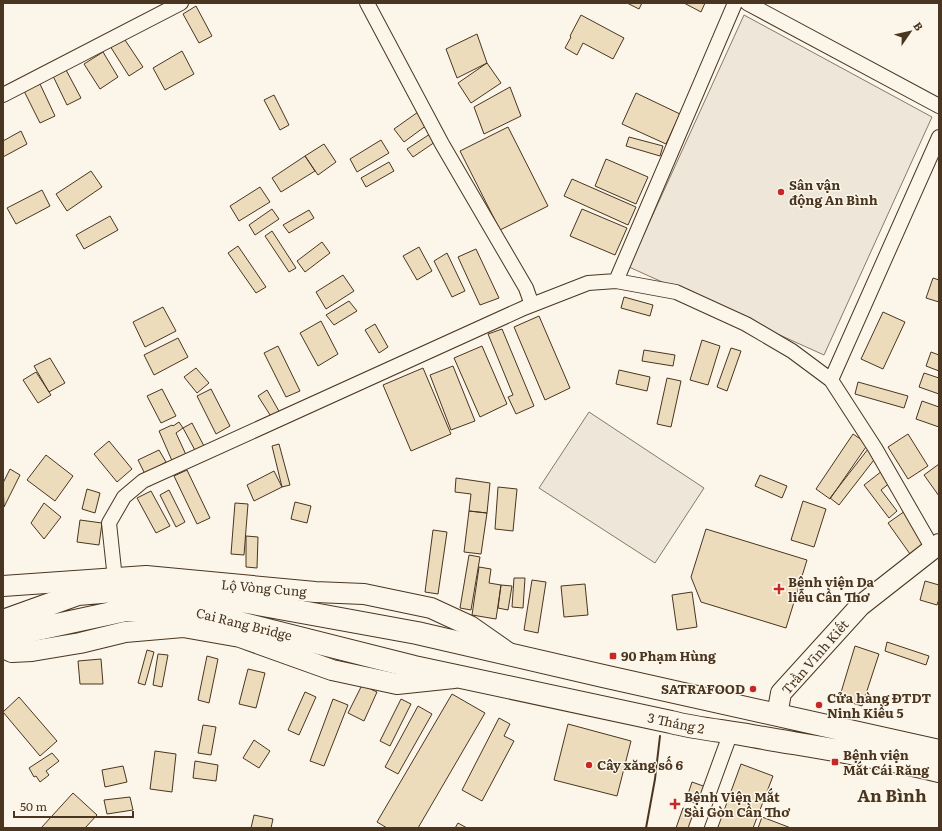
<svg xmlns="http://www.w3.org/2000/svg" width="942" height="831" viewBox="0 0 942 831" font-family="Literata,serif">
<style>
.green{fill:#ede6d9;stroke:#887966}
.building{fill:#ecdcbc;stroke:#4a3520}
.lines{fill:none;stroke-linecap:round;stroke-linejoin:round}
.street-casing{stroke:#4a3520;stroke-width:16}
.secondary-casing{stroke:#4a3520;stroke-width:22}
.highway-casing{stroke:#4a3520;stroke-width:24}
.street{stroke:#fbf6e9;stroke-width:14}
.secondary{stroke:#fbf6e9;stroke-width:20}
.highway{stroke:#fbf6e9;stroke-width:22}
.wall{stroke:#4a3520;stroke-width:2}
.poi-dot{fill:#c62828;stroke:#fbf6e9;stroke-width:1.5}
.labels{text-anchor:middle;stroke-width:3;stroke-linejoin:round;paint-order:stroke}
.poi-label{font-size:13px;font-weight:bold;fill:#4a3520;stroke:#fbf6e9;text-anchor:start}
.street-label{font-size:13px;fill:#4a3520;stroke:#fbf6e9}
.district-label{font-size:17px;font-weight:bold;fill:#4a3520;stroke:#fbf6e9}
</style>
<rect width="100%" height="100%" fill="#fbf6e9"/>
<!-- green -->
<path class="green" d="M744 15 932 117 824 355 629 267Z
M589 412 704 488 655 563 539 488Z"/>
<!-- building -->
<path class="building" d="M627 3H642L639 9Z
M684 3H705L701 12Z
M196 6 212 36 199 43 183 14Z
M581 15 624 38 613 59 583 43 577 55 565 48 571 37 570 36Z
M477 34 487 63 457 78 446 49Z
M123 37 143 67 129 76 110 46Z
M182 51 194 74 165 90 153 68Z
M103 52 118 77 100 89 84 64Z
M487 63 501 83 471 103 458 83Z
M65 68 81 98 67 105 52 74Z
M40 84 55 116 40 123 24 91Z
M510 87 521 116 484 134 474 107Z
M636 93 680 114 666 144 622 124Z
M274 95 289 125 280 130 264 100Z
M418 112 427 125 404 142 394 129Z
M508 127 548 206 500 230 460 151Z
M21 131 27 144 3 157V141Z
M430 134 435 142 413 157 407 149Z
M629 137 663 146 660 156 626 146Z
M381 140 389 153 357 172 350 159Z
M324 144 336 162 318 175 305 156Z
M305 156 315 171 281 192 272 178Z
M606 159 648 177 636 204 595 186Z
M389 162 394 171 366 187 361 178Z
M91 171 102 187 67 211 56 194Z
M572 179 636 207 628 225 564 196Z
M260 187 270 202 239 221 230 206Z
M42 190 50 206 16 224 7 208Z
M272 209 279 219 255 235 249 225Z
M582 209 627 228 615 255 570 236Z
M309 210 314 218 289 233 283 225Z
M110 216 118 230 84 249 76 235Z
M272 231 296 268 289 272 265 236Z
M322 242 330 253 305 272 297 261Z
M238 246 266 287 256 293 228 253Z
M419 247 432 271 417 280 403 256Z
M476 249 499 298 480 305 458 257Z
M447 253 465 291 452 297 434 261Z
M343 275 354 291 326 309 316 292Z
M933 278 939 280V302L926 298Z
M624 297 653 305 650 316 621 308Z
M349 301 357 311 334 325 326 315Z
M163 307 176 331 145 347 133 322Z
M883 312 905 322 883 369 861 359Z
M539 316 570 388 545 400 514 327Z
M321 321 338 354 318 366 300 333Z
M375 324 388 347 379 353 365 330Z
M502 329 534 406 516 414 508 397 513 395 488 334Z
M178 338 188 357 154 375 144 355Z
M702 340 720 346 708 385 690 380Z
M278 346 300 391 286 397 264 353Z
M482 346 507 404 480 417 454 358Z
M731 348 741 351 727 391 717 387Z
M644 350 675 355 673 366 642 361Z
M931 352 939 355V371L926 366Z
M50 358 65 383 49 392 34 366Z
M453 366 475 421 451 430 430 375Z
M196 368 209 383 197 393 184 377Z
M423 368 451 434 411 451 383 385Z
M619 370 650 377 647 391 616 384Z
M36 372 51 395 38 403 23 380Z
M924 373 939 378V394L919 387Z
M667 378 681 381 671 427 657 424Z
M858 382 908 396 904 408 855 394Z
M162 389 176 416 161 423 147 396Z
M211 389 230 426 216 434 197 396Z
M267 390 280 413 272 418 258 396Z
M922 401 939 407V427L916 419Z
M179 422 183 428 176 433 187 457 173 463 159 431 172 425 173 426Z
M192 423 205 448 197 454 183 428Z
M853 434 868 444 830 499 816 489Z
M908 434 928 466 908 479 888 447Z
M109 441 132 469 117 482 94 454Z
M279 444 290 485 282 487 272 446Z
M868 449 877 456 839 505 830 498Z
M159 450 166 462 145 474 138 460Z
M46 455 73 476 55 501 27 480Z
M939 464V496L924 475Z
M10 469 20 475 4 507 3 483Z
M187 470 210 518 197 524 174 476Z
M274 471 282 487 254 501 247 485Z
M882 471 891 482 881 490 897 511 889 518 864 485Z
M760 475 787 486 782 498 755 486Z
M456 478 490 483 487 513 469 511 471 494 455 492Z
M498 487 517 489 513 531 495 529Z
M87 489 100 493 95 513 82 509Z
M169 490 185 522 176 527 160 495Z
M151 491 170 526 156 533 137 498Z
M803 501 826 509 814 547 791 540Z
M295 502 311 506 307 523 291 519Z
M44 503 61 517 44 539 31 523Z
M235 503 248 504 244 555 231 554Z
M469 511 487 513 481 554 464 552Z
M905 511 927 542 910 554 888 523Z
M80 520 102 523 99 545 77 542Z
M706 529 807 560 786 628 701 602 691 577Z
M433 530 447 532 438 594 425 592Z
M246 536 258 537 257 568 246 567Z
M469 555 480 557 471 610 460 608Z
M479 567 491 569 489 583 501 585 496 619 472 615Z
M514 578H525L523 608 512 607Z
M532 580 546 582 538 633 524 630Z
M925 581 939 585V599L937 605 920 600Z
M585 584 588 615 564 617 561 586Z
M501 585 512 586 508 610 498 608Z
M692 592 697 627 677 630 672 595Z
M887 642 929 656 926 665 885 651Z
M855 646 879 654 862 706 839 699Z
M147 650 154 652 145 685 138 683Z
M158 654 168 655 162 687 153 685Z
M207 656 218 659 209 703 198 700Z
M101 659 103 684H80L78 661Z
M248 669 265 673 256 708 239 704Z
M362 685 377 692 364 721 348 713Z
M305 692 316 697 299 735 288 730Z
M452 694 485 713 418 828H387L377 822Z
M19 697 57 741 40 756 3 712Z
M333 699 348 705 324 766 310 761Z
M401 699 411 704 390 746 380 741Z
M418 706 432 714 398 774 385 767Z
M499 718 510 724 504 736 514 741 482 801 462 790Z
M568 724 631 741 617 796 554 780Z
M203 725 216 727 211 755 198 753Z
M254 740 270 751 259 768 243 758Z
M155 751 176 754 172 792 150 789Z
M52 753 59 761 46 771 49 775 40 782 36 776 34 777 29 768Z
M195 761 218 765 216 781 193 778Z
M741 764 773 776 753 828H720L718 827Z
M123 766 127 782 105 787 102 770Z
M692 782 706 787 700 805 686 800Z
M73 793 97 815 85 828H41Z
M130 797 133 810 107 814 104 800Z
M683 808 698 813 692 828H676Z
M254 815 273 819 271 828H251Z
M762 817 791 828H758Z
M458 823 467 828H455Z"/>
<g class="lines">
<defs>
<path id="street" d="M367 3 442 144 526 288 532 305
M747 3 939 106
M3 95 181 3
M616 281 735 3
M831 380 939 137
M115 579 109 523 124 497 143 481 524 308 588 283 616 281 676 292 746 324 792 351 831 380 875 448 933 549
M696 828 731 732"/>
<path id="secondary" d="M3 586 146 576 315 592 364 594 431 608 470 626 510 654
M3 648 12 652 32 651 80 643 125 632 183 627 240 637 332 670 397 684 454 678
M777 715 781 693 860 606 939 544"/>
<path id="highway" d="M3 621 78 594 136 589 203 594 417 633 603 676 939 751
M3 644 33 630 126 610 192 611 414 667 671 722C698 729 725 731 752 736 815 747 877 756 939 771"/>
</defs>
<!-- street casing -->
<use href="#street" class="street-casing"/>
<!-- secondary casing -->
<use href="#secondary" class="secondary-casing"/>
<!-- highway casing -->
<use href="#highway" class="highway-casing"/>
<!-- street -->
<use href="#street" class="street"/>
<!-- secondary -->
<use href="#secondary" class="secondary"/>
<!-- highway -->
<use href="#highway" class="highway"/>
<!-- wall -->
<path class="wall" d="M646 828 655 779 660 736"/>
</g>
<!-- markers -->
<g class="poi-dot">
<circle cx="781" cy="192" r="4"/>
<path d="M777 583h4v4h4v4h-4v4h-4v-4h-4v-4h4z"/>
<rect x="609" y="652" width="8" height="8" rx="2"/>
<circle cx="753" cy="689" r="4"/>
<circle cx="819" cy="705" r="4"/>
<rect x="831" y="758" width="8" height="8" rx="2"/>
<circle cx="589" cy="765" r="4"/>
<path d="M673 798h4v4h4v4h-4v4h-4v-4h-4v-4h4z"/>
</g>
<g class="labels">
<!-- poi labels -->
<g class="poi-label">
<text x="789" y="190">Sân vận<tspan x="789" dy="15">động An Bình</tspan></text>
<text x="788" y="587">Bệnh viện Da<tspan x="788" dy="15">liễu Cần Thơ</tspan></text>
<text x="621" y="661">90 Phạm Hùng</text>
<text x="745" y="694" text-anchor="end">SATRAFOOD</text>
<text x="827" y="703">Cửa hàng ĐTDT<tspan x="827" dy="15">Ninh Kiều 5</tspan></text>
<text x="843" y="760">Bệnh viện<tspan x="843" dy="15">Mắt Cái Răng</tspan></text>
<text x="597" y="770">Cây xăng số 6</text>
<text x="684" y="802">Bệnh Viện Mắt<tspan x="684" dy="15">Sài Gòn Cần Thơ</tspan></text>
</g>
<!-- street labels -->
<g class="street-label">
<text transform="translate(264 588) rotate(5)" y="5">Lộ Vòng Cung</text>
<text transform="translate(244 624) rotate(14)" y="5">Cai Rang Bridge</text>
<text transform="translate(815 657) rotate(-49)" y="5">Trần Vĩnh Kiết</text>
<text transform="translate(676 723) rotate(12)" y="5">3 Tháng 2</text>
</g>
<!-- district labels -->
<g class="district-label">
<text x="892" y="802">An Bình</text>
</g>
</g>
<!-- border -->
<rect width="942" height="831" fill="none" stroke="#4a3520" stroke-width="8"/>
<!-- north arrow -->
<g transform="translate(910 32) rotate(56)" stroke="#fbf6e9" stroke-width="3" paint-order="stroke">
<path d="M0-3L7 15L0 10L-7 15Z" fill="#4a3520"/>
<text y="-6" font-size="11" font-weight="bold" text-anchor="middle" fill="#4a3520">B</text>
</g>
<!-- scale -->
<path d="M14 811v6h119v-6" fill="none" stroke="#4a3520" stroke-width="2"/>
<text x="20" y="811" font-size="12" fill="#4a3520" stroke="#fbf6e9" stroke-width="3" paint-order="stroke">50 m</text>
</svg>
